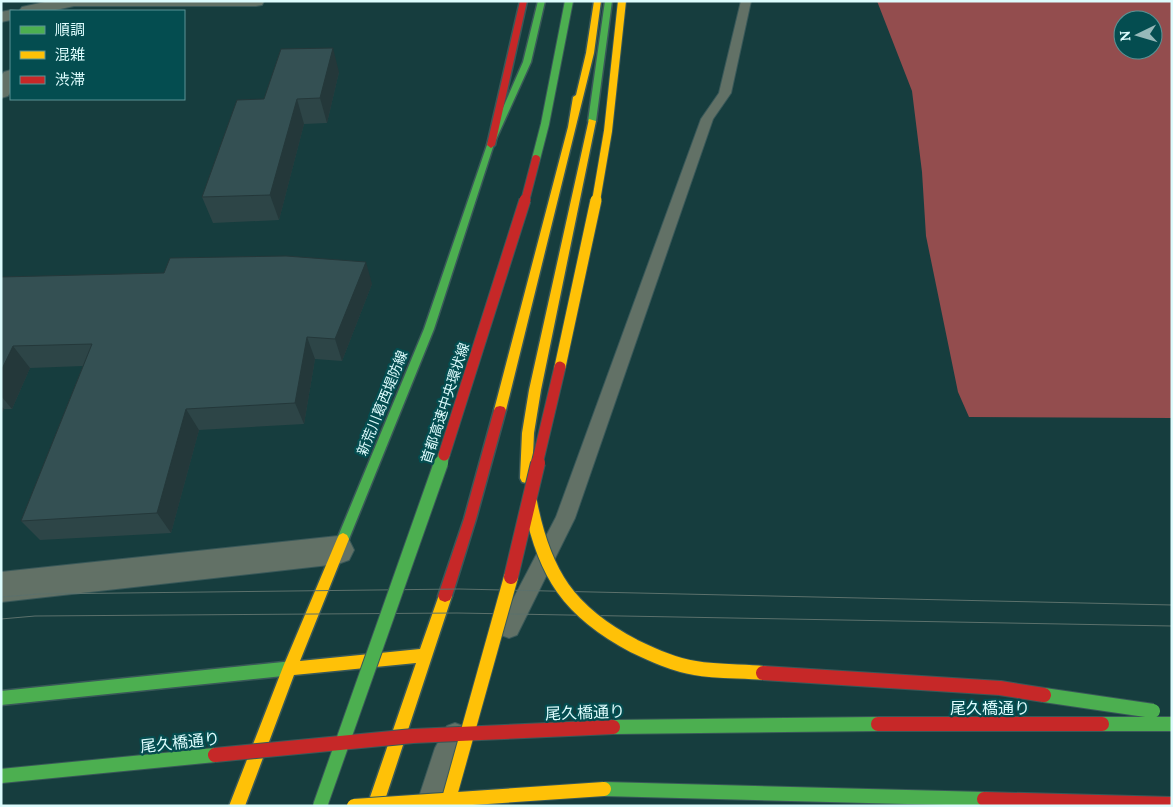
<svg xmlns="http://www.w3.org/2000/svg" width="1173" height="807" viewBox="0 0 1173 807" font-family="Lora,'Noto Sans JP',serif">
<style>
.green{fill:#934d4e;fill-rule:evenodd}
.lines{fill:none;stroke-linecap:round;stroke-linejoin:round}
.lane-casing{stroke:#395859;stroke-width:2}
.street-casing{stroke:#395859;stroke-width:2}
.fast-casing{stroke:#395859;stroke-width:3}
.slow-casing{stroke:#395859;stroke-width:3}
.jam-casing{stroke:#395859;stroke-width:3}
.lane{fill:#627166;fill-rule:evenodd}
.street{fill:#627166;fill-rule:evenodd}
.fast{fill:#4caf50;fill-rule:evenodd}
.slow{fill:#ffc107;fill-rule:evenodd}
.jam{fill:#c62828;fill-rule:evenodd}
.tram{stroke:#5c716c;stroke-width:1}
.fast-bridge-far2-casing{stroke:#395859;stroke-width:10;stroke-linecap:butt}
.fast-bridge-far1-casing{stroke:#395859;stroke-width:13;stroke-linecap:butt}
.fast-bridge-casing{stroke:#395859;stroke-width:16;stroke-linecap:butt}
.slow-bridge-far2-casing{stroke:#395859;stroke-width:10;stroke-linecap:butt}
.slow-bridge-far1-casing{stroke:#395859;stroke-width:13;stroke-linecap:butt}
.slow-bridge-casing{stroke:#395859;stroke-width:16;stroke-linecap:butt}
.jam-bridge-far2-casing{stroke:#395859;stroke-width:10;stroke-linecap:butt}
.jam-bridge-far1-casing{stroke:#395859;stroke-width:13;stroke-linecap:butt}
.jam-bridge-casing{stroke:#395859;stroke-width:16;stroke-linecap:butt}
.fast-bridge-far2{stroke:#4caf50;stroke-width:8}
.fast-bridge-far1{stroke:#4caf50;stroke-width:11}
.fast-bridge{stroke:#4caf50;stroke-width:14}
.slow-bridge-far2{stroke:#ffc107;stroke-width:8}
.slow-bridge-far1{stroke:#ffc107;stroke-width:11}
.slow-bridge{stroke:#ffc107;stroke-width:14}
.jam-bridge-far2{stroke:#c62828;stroke-width:8}
.jam-bridge-far1{stroke:#c62828;stroke-width:11}
.jam-bridge{stroke:#c62828;stroke-width:14}
.wall{fill:#2d4547}
.shaded-wall{fill:#24383a}
.building{fill:#345053;stroke:#24383a}
.labels{text-anchor:middle;stroke-width:4.5;stroke-linejoin:round;paint-order:stroke}
.street-label{font-size:14px;fill:#ddfcfd;stroke:#044d50}
.near-street-label{font-size:16px;fill:#ddfcfd;stroke:#044d50}
</style>
<rect width="100%" height="100%" fill="#163d3e"/>
<!-- green -->
<path class="green" d="M877 1H1172V418L969 417 958 392 926 236 922 172 912 91ZM1123 20H1153V50H1123Z"/>
<g class="lines">
<defs>
<path id="lane" d="M741 1H751L731 93 713 119 575 518 517 635 509 638 501 635 498 628 556 517 701 119 719 93Z
M455 723 463 726 466 734 453 760 440 806H416L435 748 447 726Z"/>
<path id="street" d="M49 1H264L262 5 256 6H74L51 11H19L22 7Z
M11 10 17 11H11V20L1 22V12Z
M11 70V91L8 96 1 98V76L4 72Z
M338 536 349 540 354 550 349 560 338 564 1 602V572Z"/>
<path id="fast" d="M538 1H545L531 62 494 144 434 329 349 539 347 543 343 545 339 543 337 539 424 329 488 142 523 62Z
M605 1H612L596 121 592 123 588 121Z
M293 661 298 663 300 668 298 673 293 675 1 705V691Z"/>
<path id="slow" d="M594 1H601L594 53 506 410 504 413H496L494 410 568 127 573 97 576 95 586 53Z
M589 119 596 121 541 390 534 433 532 478 530 482 526 483 522 482 520 478 522 433 529 390Z
M343 533 347 535 349 539 300 661 420 649 440 592 445 590 450 592 452 596 383 806H367L416 663 294 675 245 806H229L283 667 337 539 339 535Z"/>
<path id="jam" d="M520 1H527L495 145 491 148 487 145Z
M500 406 504 407 506 410 476 519 452 596 450 600 445 602 440 600 438 596 464 519 494 410 496 407Z"/>
</defs>
<!-- lane casing -->
<use href="#lane" class="lane-casing"/>
<!-- street casing -->
<use href="#street" class="street-casing"/>
<!-- fast casing -->
<use href="#fast" class="fast-casing"/>
<!-- slow casing -->
<use href="#slow" class="slow-casing"/>
<!-- jam casing -->
<use href="#jam" class="jam-casing"/>
<!-- lane -->
<use href="#lane" class="lane"/>
<!-- street -->
<use href="#street" class="street"/>
<!-- fast -->
<use href="#fast" class="fast"/>
<!-- slow -->
<use href="#slow" class="slow"/>
<!-- jam -->
<use href="#jam" class="jam"/>
<!-- tram -->
<path class="tram" d="M1 597 39 594 459 589 1172 605
M1 619 35 616 457 613 1172 626"/>
<defs>
<path id="fast-bridge-far2" d="M536 159 545 124 569 1"/>
<path id="fast-bridge-far1" d="M441 464 444 455"/>
<path id="fast-bridge" d="M1044 695 1153 711
M1102 724H1172
M613 727 878 724
M1 776 215 755
M604 789 984 799
M320 806 441 463"/>
<path id="slow-bridge-far2" d="M596 201 608 131 622 1"/>
<path id="slow-bridge-far1" d="M560 367 596 200"/>
<path id="slow-bridge" d="M530 502C544 574 569 612 634 646 653 655 674 665 695 668 717 672 740 671 763 673
M354 806 604 789
M447 806 511 577"/>
<path id="jam-bridge-far2" d="M525 201 536 159"/>
<path id="jam-bridge-far1" d="M444 455 525 200
M537 464 560 367"/>
<path id="jam-bridge" d="M511 577 538 463
M763 673 1000 688 1044 695
M878 724H1102
M215 755 413 736 613 727
M984 799 1172 804"/>
</defs>
<!-- fast-bridge-far2 casing -->
<use href="#fast-bridge-far2" class="fast-bridge-far2-casing"/>
<!-- fast-bridge-far1 casing -->
<use href="#fast-bridge-far1" class="fast-bridge-far1-casing"/>
<!-- fast-bridge casing -->
<use href="#fast-bridge" class="fast-bridge-casing"/>
<!-- slow-bridge-far2 casing -->
<use href="#slow-bridge-far2" class="slow-bridge-far2-casing"/>
<!-- slow-bridge-far1 casing -->
<use href="#slow-bridge-far1" class="slow-bridge-far1-casing"/>
<!-- slow-bridge casing -->
<use href="#slow-bridge" class="slow-bridge-casing"/>
<!-- jam-bridge-far2 casing -->
<use href="#jam-bridge-far2" class="jam-bridge-far2-casing"/>
<!-- jam-bridge-far1 casing -->
<use href="#jam-bridge-far1" class="jam-bridge-far1-casing"/>
<!-- jam-bridge casing -->
<use href="#jam-bridge" class="jam-bridge-casing"/>
<!-- fast-bridge-far2 -->
<use href="#fast-bridge-far2" class="fast-bridge-far2"/>
<!-- fast-bridge-far1 -->
<use href="#fast-bridge-far1" class="fast-bridge-far1"/>
<!-- fast-bridge -->
<use href="#fast-bridge" class="fast-bridge"/>
<!-- slow-bridge-far2 -->
<use href="#slow-bridge-far2" class="slow-bridge-far2"/>
<!-- slow-bridge-far1 -->
<use href="#slow-bridge-far1" class="slow-bridge-far1"/>
<!-- slow-bridge -->
<use href="#slow-bridge" class="slow-bridge"/>
<!-- jam-bridge-far2 -->
<use href="#jam-bridge-far2" class="jam-bridge-far2"/>
<!-- jam-bridge-far1 -->
<use href="#jam-bridge-far1" class="jam-bridge-far1"/>
<!-- jam-bridge -->
<use href="#jam-bridge" class="jam-bridge"/>
</g>
<!-- wall -->
<path class="wall" d="M339 72 327 123 304 124 279 220 213 223 202 197 264 99Z
M1 277 372 284 342 361 315 359 304 424 199 430 171 533 40 540 21 521 83 366 30 368 12 409H4L1 415Z"/>
<!-- shaded-wall -->
<path class="shaded-wall" d="M333 48 339 72 327 123 320 98Z
M297 99 304 124 279 220 270 195Z
M366 262 372 284 342 361 335 339Z
M307 337 315 359 304 424 295 403Z
M13 346 30 368 12 409 1 396V371Z
M1 406 4 409 1 415Z
M186 409 199 430 171 533 157 513Z"/>
<!-- building -->
<path class="building" d="M333 48 320 98 297 99 270 195 202 197 237 100 264 99 281 49Z
M286 256 366 262 335 339 307 337 295 403 186 409 157 513 21 521 92 344 13 346 1 371V277L164 273 170 258Z"/>
<g class="labels">
<!-- street labels -->
<g class="street-label">
<text transform="translate(382 403) rotate(-68)" y="5">新荒川葛西堤防線</text>
<text transform="translate(445 403) rotate(-72)" y="5">首都高速中央環状線</text>
</g>
<!-- near-street labels -->
<g class="near-street-label">
<text x="990" y="714">尾久橋通り</text>
<text transform="translate(585 712) rotate(-2)" y="6">尾久橋通り</text>
<text transform="translate(180 742) rotate(-6)" y="6">尾久橋通り</text>
</g>
</g>
<!-- border -->
<rect width="1173" height="807" fill="none" stroke="#ddfcfd" stroke-width="5"/>
<!-- legend -->
<rect x="10" y="10" width="175" height="90" fill="#044d50" stroke="#5b9395"/>
<rect x="20" y="26" width="25" height="8" fill="#4caf50" stroke="#5b9395"/>
<text x="55" y="35" font-size="15" fill="#ddfcfd">順調</text>
<rect x="20" y="51" width="25" height="8" fill="#ffc107" stroke="#5b9395"/>
<text x="55" y="60" font-size="15" fill="#ddfcfd">混雑</text>
<rect x="20" y="76" width="25" height="8" fill="#c62828" stroke="#5b9395"/>
<text x="55" y="85" font-size="15" fill="#ddfcfd">渋滞</text>
<!-- north arrow -->
<g transform="translate(1138 35) rotate(265)"><circle r="24" fill="#044d50" stroke="#5b9395"/>
<path d="M0-4L9 19L0 12L-9 19Z" fill="#97b9ba"/>
<text y="-8" font-size="14" font-weight="bold" text-anchor="middle" fill="#ddfcfd">N</text>
</g>
</svg>
